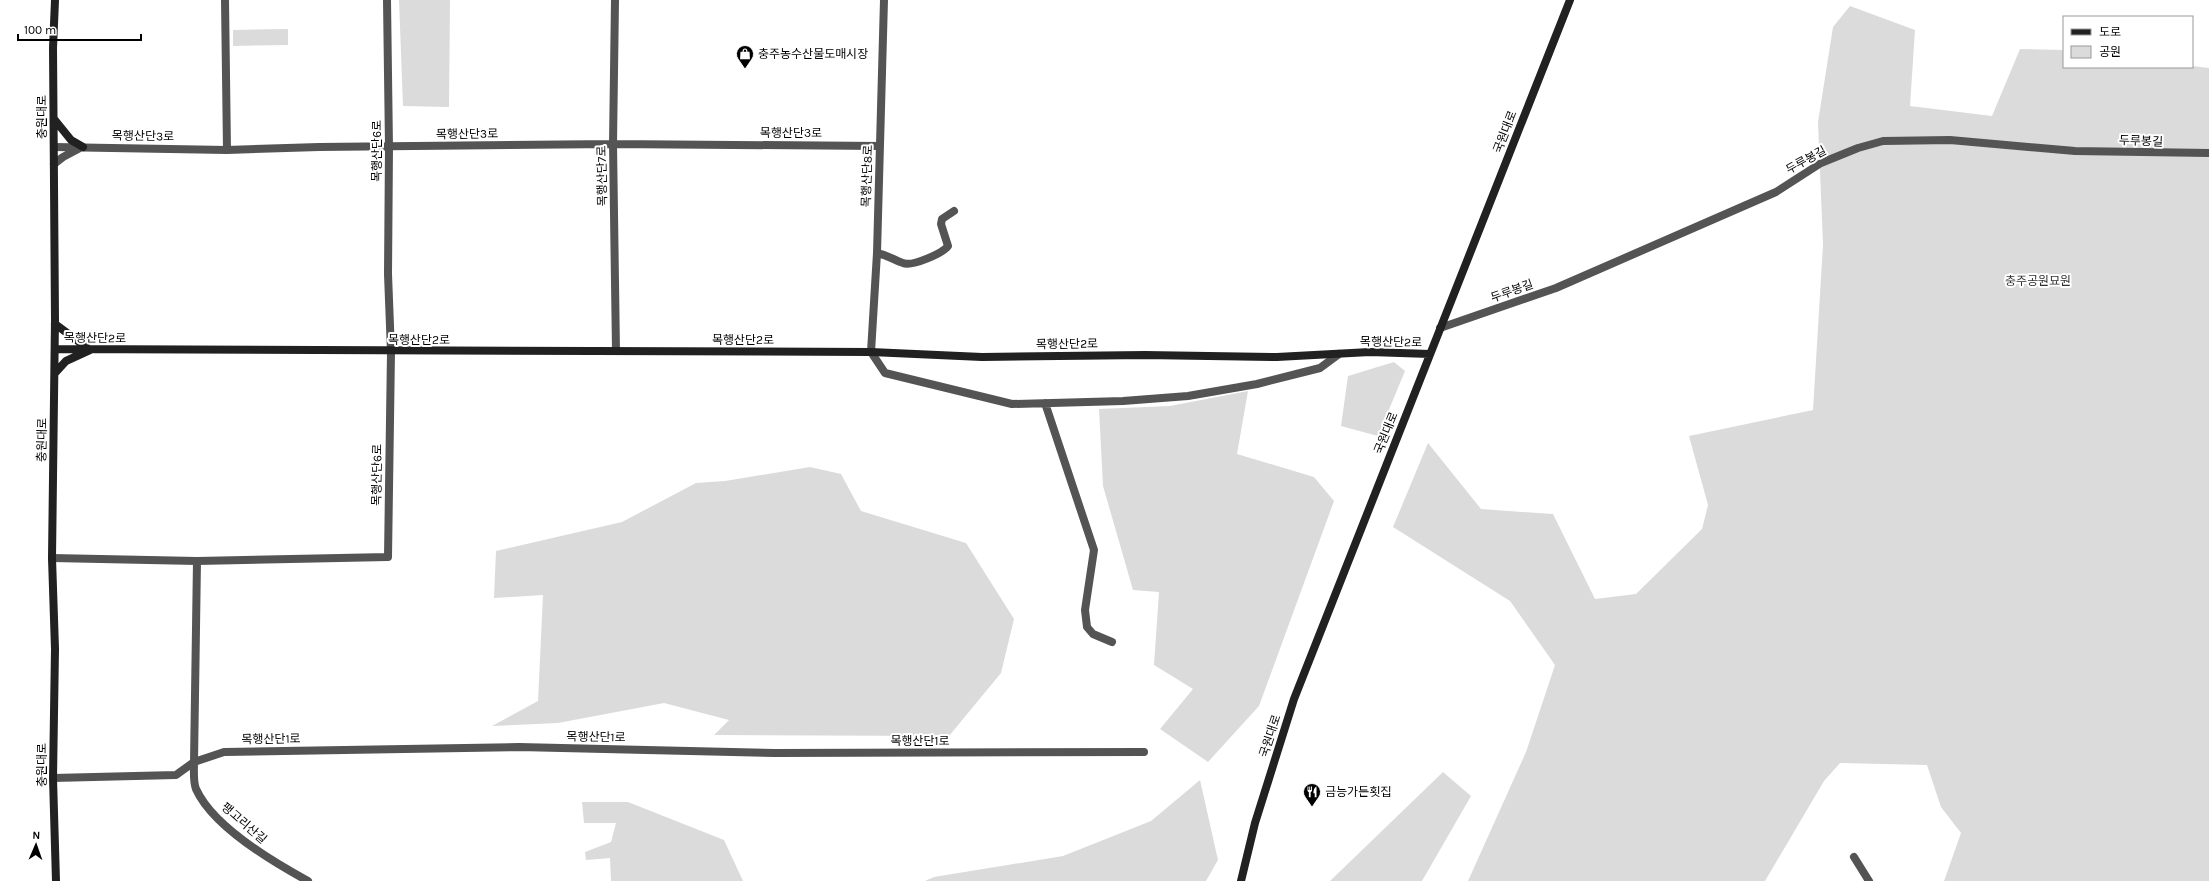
<svg xmlns="http://www.w3.org/2000/svg" width="2209" height="881" viewBox="0 0 2209 881" font-family="Karla,'Noto Sans KR',sans-serif">
<style>
.green{fill:#dbdbdb}
.lines{fill:none;stroke-linecap:round;stroke-linejoin:round}
.street{stroke:#545454;stroke-width:8}
.secondary{stroke:#212121;stroke-width:8}
.labels{text-anchor:middle;stroke-width:4;stroke-linejoin:round;paint-order:stroke}
.poi-label{font-size:12px;fill:#000;stroke:#fff;text-anchor:start}
.street-label{font-size:12px;fill:#000;stroke:#fff}
.park-label{font-size:12px;fill:#323232;stroke:#fff}
</style>
<rect width="100%" height="100%" fill="#fff"/>
<!-- green -->
<path class="green" d="M399 0H450L449 107 403 106Z
M1850 6 1915 30 1910 106 1992 116 2020 49 2064 50V67L2192 66 2209 68V881H1944L1961 833 1941 807 1927 765 1840 763 1824 781 1765 881H1468L1526 752 1555 665 1510 601 1393 527 1428 443 1481 509 1553 514 1595 599 1636 594 1702 529 1708 505 1689 436 1813 410 1823 245 1818 122 1833 27Z
M288 29V45L233 46V30Z
M1394 362 1405 371 1378 436 1341 426 1348 376Z
M1248 391 1237 454 1314 477 1334 501 1259 706 1208 762 1160 729 1193 689 1154 665 1159 592 1133 590 1103 486 1099 409 1170 406Z
M810 467 841 474 861 511 966 543 1014 619 1001 673 949 736 714 735 729 720 664 703 558 723 492 726 538 701 543 595 494 598 496 551 622 522 696 483 725 481Z
M1443 772 1471 796 1422 881H1330Z
M1200 780 1218 860 1206 881H925L934 877 1063 856 1151 821Z
M582 802H628L724 840 743 881H611L610 858 586 860 585 852 611 842 616 823H584Z"/>
<g class="lines">
<!-- street -->
<path class="street" d="M225 0 227 150
M615 0 613 144 616 351
M884 0 877 253 871 352 885 373 1012 404 1123 401 1188 396 1257 384 1320 368 1339 354
M54 147 227 150 319 147 613 144 880 146
M54 164 63 157 80 148
M877 253C891 256 893 260 903 263 912 267 943 253 948 246L941 224 942 219 954 211
M1440 328 1556 288 1776 192 1821 163 1858 148 1883 141 1950 140 2075 151 2209 153
M1045 403 1094 550 1085 610 1087 627 1093 634 1112 642
M52 558 197 561
M53 778 176 775 194 762 224 752 519 747 775 753 1144 752
M1854 857 1869 881
M308 881C273 862 213 827 196 789 193 782 194 770 194 762L197 561 388 557 391 352 388 274 389 147 387 0"/>
<!-- secondary -->
<path class="secondary" d="M55 0 53 48 55 319 52 558 55 649 53 778 56 881
M54 119 71 140 83 147
M55 349 871 352 982 357 1145 355 1277 357 1370 352 1430 354
M55 373 66 361 90 350 55 324
M1241 881 1255 823 1294 699 1570 0"/>
</g>
<!-- icons -->
<defs>
<symbol id="shop-pin" viewBox="-11 -11 22 30"><path d="M0 17L-7.5 6A9.5 9.5 0 1 1 7.5 6Z" fill="#000" stroke="#fff"/><path d="M-5-2.5h2.3a2.7 3.5 0 0 1 5.4 0H5L5.5 6h-11ZM-1.5-2.5h3a1.5 2.3 0 0 0-3 0Z" fill="#fff"/></symbol>
<symbol id="restaurant-pin" viewBox="-11 -11 22 30"><path d="M0 17L-7.5 6A9.5 9.5 0 1 1 7.5 6Z" fill="#000" stroke="#fff"/><path d="M-5-6h1v4h1v-4h1v4h1v-4h1v5L-1.5 .5V6h-2V.5L-5-1ZM5-6V6H3V1.5H1.5Q1.5-4 5-6Z" fill="#fff"/></symbol>
</defs>
<g fill-rule="evenodd">
<use href="#shop-pin" x="735" y="44" width="20" height="27"/>
<use href="#restaurant-pin" x="1302" y="782" width="20" height="27"/>
</g>
<g class="labels">
<!-- poi labels -->
<g class="poi-label">
<text x="758" y="58">충주농수산물도매시장</text>
<text x="1325" y="796">금능가든횟집</text>
</g>
<!-- street labels -->
<g class="street-label">
<text transform="translate(42 117) rotate(-90)" y="4">충원대로</text>
<text transform="translate(1505 132) rotate(-69)" y="4">국원대로</text>
<text x="791" y="137">목행산단3로</text>
<text transform="translate(467 134) rotate(-1)" y="4">목행산단3로</text>
<text transform="translate(143 136) rotate(1)" y="4">목행산단3로</text>
<text transform="translate(2141 141) rotate(2)" y="4">두루봉길</text>
<text transform="translate(377 151) rotate(-90)" y="4">목행산단6로</text>
<text transform="translate(1806 160) rotate(-29)" y="4">두루봉길</text>
<text transform="translate(602 176) rotate(-91)" y="4">목행산단7로</text>
<text transform="translate(867 176) rotate(-88)" y="4">목행산단8로</text>
<text transform="translate(1512 291) rotate(-20)" y="4">두루봉길</text>
<text transform="translate(95 338) rotate(1)" y="4">목행산단2로</text>
<text x="419" y="344">목행산단2로</text>
<text x="743" y="344">목행산단2로</text>
<text transform="translate(1391 342) rotate(1)" y="4">목행산단2로</text>
<text transform="translate(1067 344) rotate(-1)" y="4">목행산단2로</text>
<text transform="translate(1386 433) rotate(-68)" y="4">국원대로</text>
<text transform="translate(42 440) rotate(-89)" y="4">충원대로</text>
<text transform="translate(377 475) rotate(-89)" y="4">목행산단6로</text>
<text transform="translate(1270 736) rotate(-72)" y="4">국원대로</text>
<text transform="translate(596 737) rotate(1)" y="4">목행산단1로</text>
<text transform="translate(271 739) rotate(-1)" y="4">목행산단1로</text>
<text x="920" y="745">목행산단1로</text>
<text transform="translate(42 765) rotate(-90)" y="4">충원대로</text>
<text transform="translate(244 823) rotate(41)" y="4">팽고리산길</text>
</g>
<!-- park labels -->
<g class="park-label">
<text x="2038" y="285">충주공원묘원</text>
</g>
</g>
<!-- legend -->
<rect x="2063" y="16" width="130" height="52" fill="#ffffff" stroke="#999999"/>
<rect x="2071" y="29" width="20" height="6" fill="#212121" stroke="#999999"/>
<text x="2099" y="36" font-size="12" fill="#000000">도로</text>
<rect x="2071" y="46" width="20" height="12" fill="#dbdbdb" stroke="#999999"/>
<text x="2099" y="56" font-size="12" fill="#000000">공원</text>
<!-- north arrow -->
<g transform="translate(36 845) rotate(2)" stroke="#ffffff" stroke-width="3" paint-order="stroke">
<path d="M0-3L7 15L0 10L-7 15Z" fill="#000000"/>
<text y="-6" font-size="11" font-weight="bold" text-anchor="middle" fill="#000000">N</text>
</g>
<!-- scale -->
<path d="M18 34v6h123v-6" fill="none" stroke="#000000" stroke-width="2"/>
<text x="24" y="34" font-size="12" fill="#000000" stroke="#ffffff" stroke-width="3" paint-order="stroke">100 m</text>
</svg>
